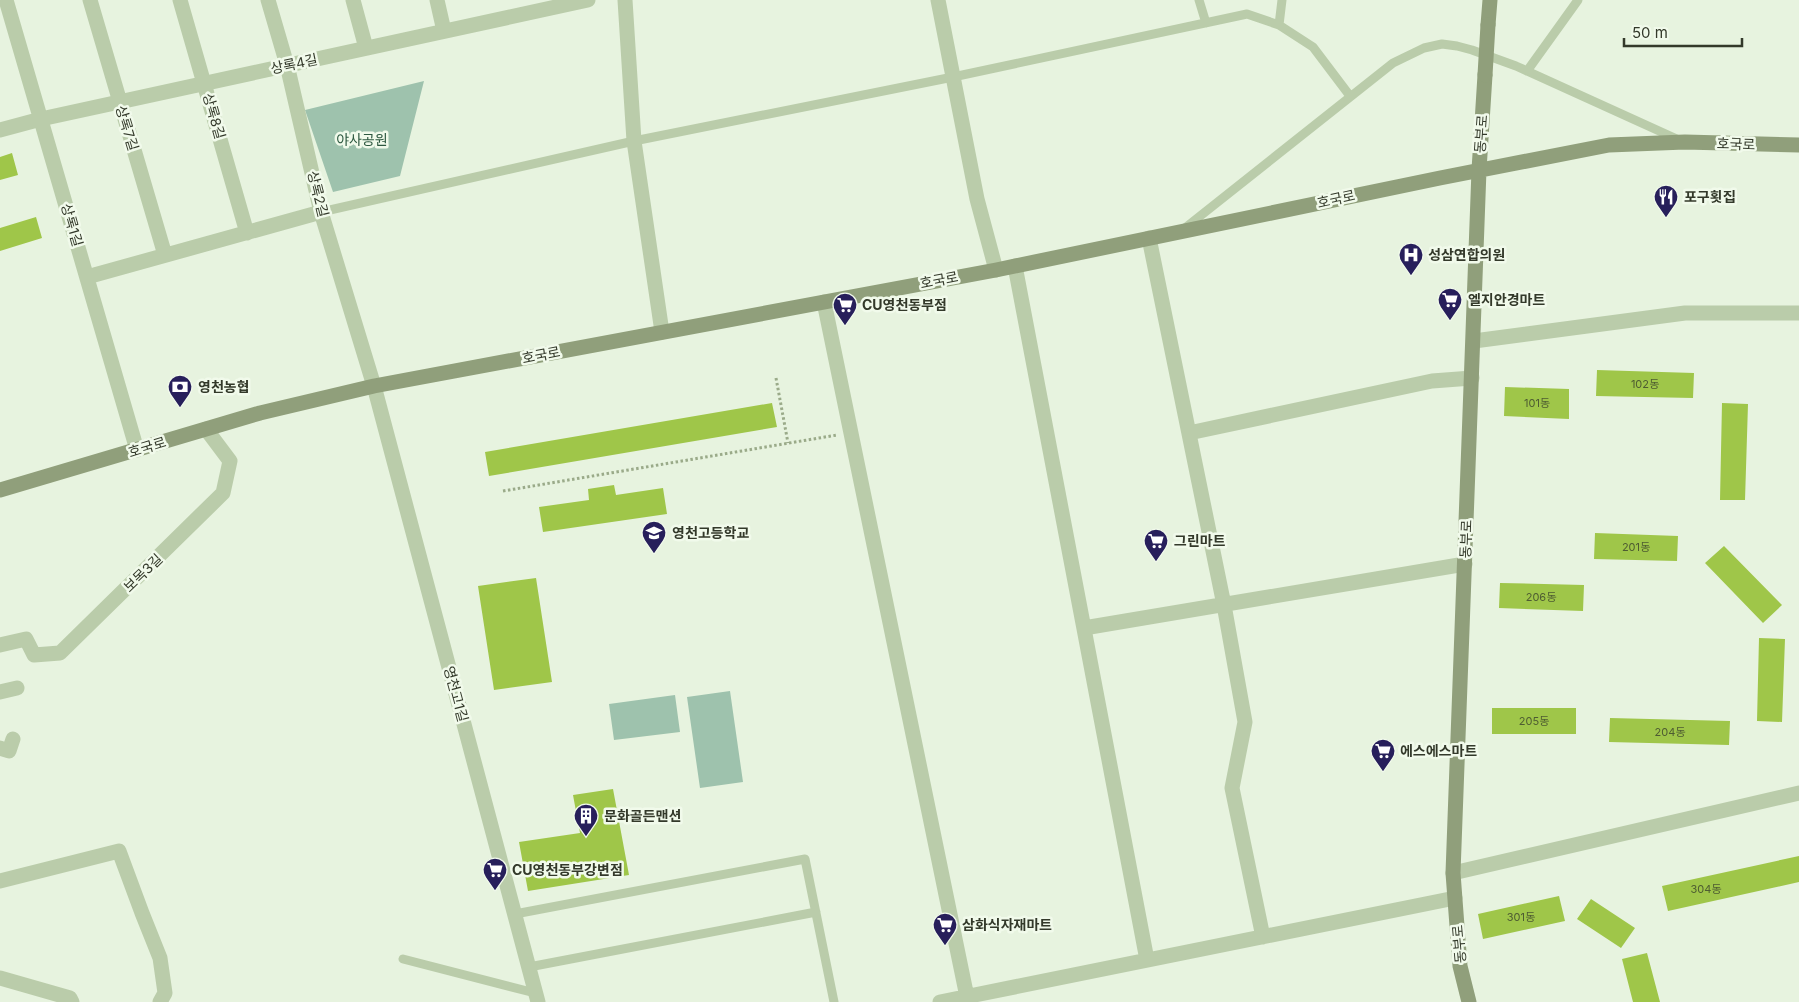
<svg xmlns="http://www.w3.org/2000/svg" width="1799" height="1002" viewBox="0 0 1799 1002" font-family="Inter,'Noto Sans KR',sans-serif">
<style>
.green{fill:#9ec2ad}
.building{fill:#9fc649}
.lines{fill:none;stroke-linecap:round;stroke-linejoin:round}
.path{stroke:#9aaa89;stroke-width:3;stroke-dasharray:2.5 2.5;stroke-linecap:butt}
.lane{stroke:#baccaa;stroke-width:9}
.street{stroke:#baccaa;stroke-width:15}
.secondary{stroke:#909f7b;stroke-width:15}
.secondary-bridge{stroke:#909f7b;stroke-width:15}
.labels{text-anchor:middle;stroke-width:5;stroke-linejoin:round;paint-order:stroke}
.number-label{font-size:11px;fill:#4e5c32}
.street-label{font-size:14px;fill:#33392a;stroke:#f1faeb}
.park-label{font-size:14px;fill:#2d5840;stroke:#f1faeb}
.poi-label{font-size:14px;font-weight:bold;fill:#33392a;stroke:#f1faeb;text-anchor:start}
</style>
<rect width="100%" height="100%" fill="#e7f3df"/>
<!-- green -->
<path class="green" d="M424 81 400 176 333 192 305 110Z
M730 691 743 782 700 788 687 697Z
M675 695 680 732 614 740 609 704Z"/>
<!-- building -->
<path class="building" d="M12 153 18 175 0 180V157Z
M36 217 42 238 0 251V228Z
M1597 370 1694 373 1693 398 1596 396Z
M1505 387 1569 389V419L1504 416Z
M772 403 777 427 489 476 485 452Z
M1722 403 1748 404 1745 500H1720Z
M614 485 616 495 663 488 667 514 543 532 539 507 589 500 588 489Z
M1595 533 1678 536 1677 561 1594 559Z
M1724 546 1782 605 1763 623 1705 563Z
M536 578 552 682 494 690 478 586Z
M1500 583 1584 585 1583 611 1499 608Z
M1759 638 1785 639 1782 722 1757 721Z
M1492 708H1576V734H1492Z
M1610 718 1730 721 1729 745 1609 742Z
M613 789 629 875 528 891 519 842 580 833 573 795Z
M1799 856V882L1668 911 1662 886Z
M1559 896 1565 921 1483 939 1478 914Z
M1591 899 1635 928 1621 948 1577 919Z
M1647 953 1660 1002H1633L1622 959Z"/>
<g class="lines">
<!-- path -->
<path class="path" d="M776 378 788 443
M503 491 837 435"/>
<!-- lane -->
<path class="lane" d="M1199 0 1206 23
M1279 25 1282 0
M1527 71 1578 0
M321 212 634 141 953 77 1247 14 1279 25 1313 47 1350 96
M1185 228 1393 63 1424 48 1442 44 1457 46 1472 50 1516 66 1679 140
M515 914 805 859 834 1002
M403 959 535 993
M529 967 816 912"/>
<!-- street -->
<path class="street" d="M6 0 137 450
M90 0 165 255
M180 0 247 233
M268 0 287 65 321 212 374 386 538 1002
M353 0 366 48
M437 0 444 31
M625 0 634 141 662 332
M938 0 977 199 996 270
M0 130 41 119 588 0
M1149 238 1224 605 1245 722 1232 788 1263 937
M1015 266 1147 960
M87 277 321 212
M824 302 967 997
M1474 341 1685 313H1799
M1189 433 1432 381 1472 378
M1084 628 1465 564
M0 645 26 639 34 655 60 653 223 493 230 461 206 429
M0 692 17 688
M0 748 9 751 13 739
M1453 873 1799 793
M0 881 119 851 142 913 160 958 165 993 160 1002
M0 978 70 998 72 1002
M940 1002 1455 898"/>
<!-- secondary -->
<path class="secondary" d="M1488 25 1490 0
M0 490 260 413 374 386 996 270 1440 178 1609 145 1685 142 1799 145
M1469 1002 1460 966 1453 873 1479 170 1485 75"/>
<!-- secondary-bridge -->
<path class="secondary-bridge" d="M1485 75 1488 25"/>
</g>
<!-- icons -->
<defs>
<symbol id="restaurant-pin" viewBox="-11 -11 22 30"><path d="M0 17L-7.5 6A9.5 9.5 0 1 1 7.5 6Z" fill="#271f5b" stroke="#f1faeb"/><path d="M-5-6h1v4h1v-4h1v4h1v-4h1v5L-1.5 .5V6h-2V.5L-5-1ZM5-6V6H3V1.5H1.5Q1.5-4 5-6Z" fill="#fff"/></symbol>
<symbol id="hospital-pin" viewBox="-11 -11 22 30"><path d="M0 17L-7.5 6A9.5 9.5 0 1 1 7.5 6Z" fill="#271f5b" stroke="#f1faeb"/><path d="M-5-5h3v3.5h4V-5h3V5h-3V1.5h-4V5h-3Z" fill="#fff"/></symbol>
<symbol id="supermarket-pin" viewBox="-11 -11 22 30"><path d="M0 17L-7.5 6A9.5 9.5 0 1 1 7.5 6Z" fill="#271f5b" stroke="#f1faeb"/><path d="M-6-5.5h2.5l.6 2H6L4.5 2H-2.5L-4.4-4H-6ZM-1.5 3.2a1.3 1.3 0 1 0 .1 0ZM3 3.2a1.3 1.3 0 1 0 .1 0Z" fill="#fff"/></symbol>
<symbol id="bank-pin" viewBox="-11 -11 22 30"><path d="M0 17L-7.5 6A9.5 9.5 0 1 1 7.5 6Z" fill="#271f5b" stroke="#f1faeb"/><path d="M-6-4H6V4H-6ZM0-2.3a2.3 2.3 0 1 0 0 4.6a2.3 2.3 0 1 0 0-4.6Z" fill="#fff"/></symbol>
<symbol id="school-pin" viewBox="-11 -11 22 30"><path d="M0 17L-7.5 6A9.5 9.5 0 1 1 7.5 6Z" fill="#271f5b" stroke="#f1faeb"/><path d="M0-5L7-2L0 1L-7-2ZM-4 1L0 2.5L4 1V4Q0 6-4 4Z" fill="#fff"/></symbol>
<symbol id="building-pin" viewBox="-11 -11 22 30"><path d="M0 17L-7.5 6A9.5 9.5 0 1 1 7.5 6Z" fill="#271f5b" stroke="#f1faeb"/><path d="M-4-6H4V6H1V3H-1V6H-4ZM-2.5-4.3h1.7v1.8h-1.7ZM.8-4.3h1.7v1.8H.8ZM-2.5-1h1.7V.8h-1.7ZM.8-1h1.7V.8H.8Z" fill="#fff"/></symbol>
</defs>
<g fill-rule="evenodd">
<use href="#restaurant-pin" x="1652" y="183" width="28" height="38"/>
<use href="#hospital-pin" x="1397" y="241" width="28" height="38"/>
<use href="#supermarket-pin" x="1436" y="286" width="28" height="38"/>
<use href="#supermarket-pin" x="831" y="291" width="28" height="38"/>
<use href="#bank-pin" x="166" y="373" width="28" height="38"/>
<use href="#school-pin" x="640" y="519" width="28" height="38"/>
<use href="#supermarket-pin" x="1142" y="527" width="28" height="38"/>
<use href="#supermarket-pin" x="1369" y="737" width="28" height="38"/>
<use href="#building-pin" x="572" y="802" width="28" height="38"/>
<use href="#supermarket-pin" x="481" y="856" width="28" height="38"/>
<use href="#supermarket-pin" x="931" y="911" width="28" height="38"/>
</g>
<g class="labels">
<!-- number labels -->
<g class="number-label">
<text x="1645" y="388">102동</text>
<text x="1537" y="407">101동</text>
<text x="1636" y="551">201동</text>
<text x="1541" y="601">206동</text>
<text x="1534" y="725">205동</text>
<text x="1670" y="736">204동</text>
<text x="1706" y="893">304동</text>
<text x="1521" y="921">301동</text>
</g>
<!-- street labels -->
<g class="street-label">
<text transform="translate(294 64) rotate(-12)" y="5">상록4길</text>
<text transform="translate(214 116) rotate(74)" y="5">상록8길</text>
<text transform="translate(127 128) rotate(73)" y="5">상록7길</text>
<text transform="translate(1481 134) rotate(-86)" y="5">동부로</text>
<text transform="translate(1736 144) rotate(2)" y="5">호국로</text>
<text transform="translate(318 194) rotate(76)" y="5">상록2길</text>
<text transform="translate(1336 199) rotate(-12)" y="5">호국로</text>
<text transform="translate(72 225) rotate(74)" y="5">상록1길</text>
<text transform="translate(939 280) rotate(-11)" y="5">호국로</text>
<text transform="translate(541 355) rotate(-11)" y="5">호국로</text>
<text transform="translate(147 447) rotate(-17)" y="5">호국로</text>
<text transform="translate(1466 539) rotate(-88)" y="5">동부로</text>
<text transform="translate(143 573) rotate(-44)" y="5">보목3길</text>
<text transform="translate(456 694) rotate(75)" y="5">영천고1길</text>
<text transform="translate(1459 944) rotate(-95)" y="5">동부로</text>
</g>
<!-- park labels -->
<g class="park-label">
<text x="362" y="145">야사공원</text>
</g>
<!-- poi labels -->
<g class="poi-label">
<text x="1684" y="202">포구횟집</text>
<text x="1428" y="260">성삼연합의원</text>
<text x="1468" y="305">엘지안경마트</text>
<text x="862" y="310">CU영천동부점</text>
<text x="198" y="392">영천농협</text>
<text x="672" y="538">영천고등학교</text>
<text x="1174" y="546">그린마트</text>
<text x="1400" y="756">에스에스마트</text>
<text x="604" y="821">문화골든맨션</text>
<text x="512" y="875">CU영천동부강변점</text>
<text x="962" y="930">삼화식자재마트</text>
</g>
</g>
<!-- scale -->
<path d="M1624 38v8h118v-8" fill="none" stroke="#33392a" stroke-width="2.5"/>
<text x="1632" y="38" font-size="15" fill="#33392a" stroke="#f1faeb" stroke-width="4" paint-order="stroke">50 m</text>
</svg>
